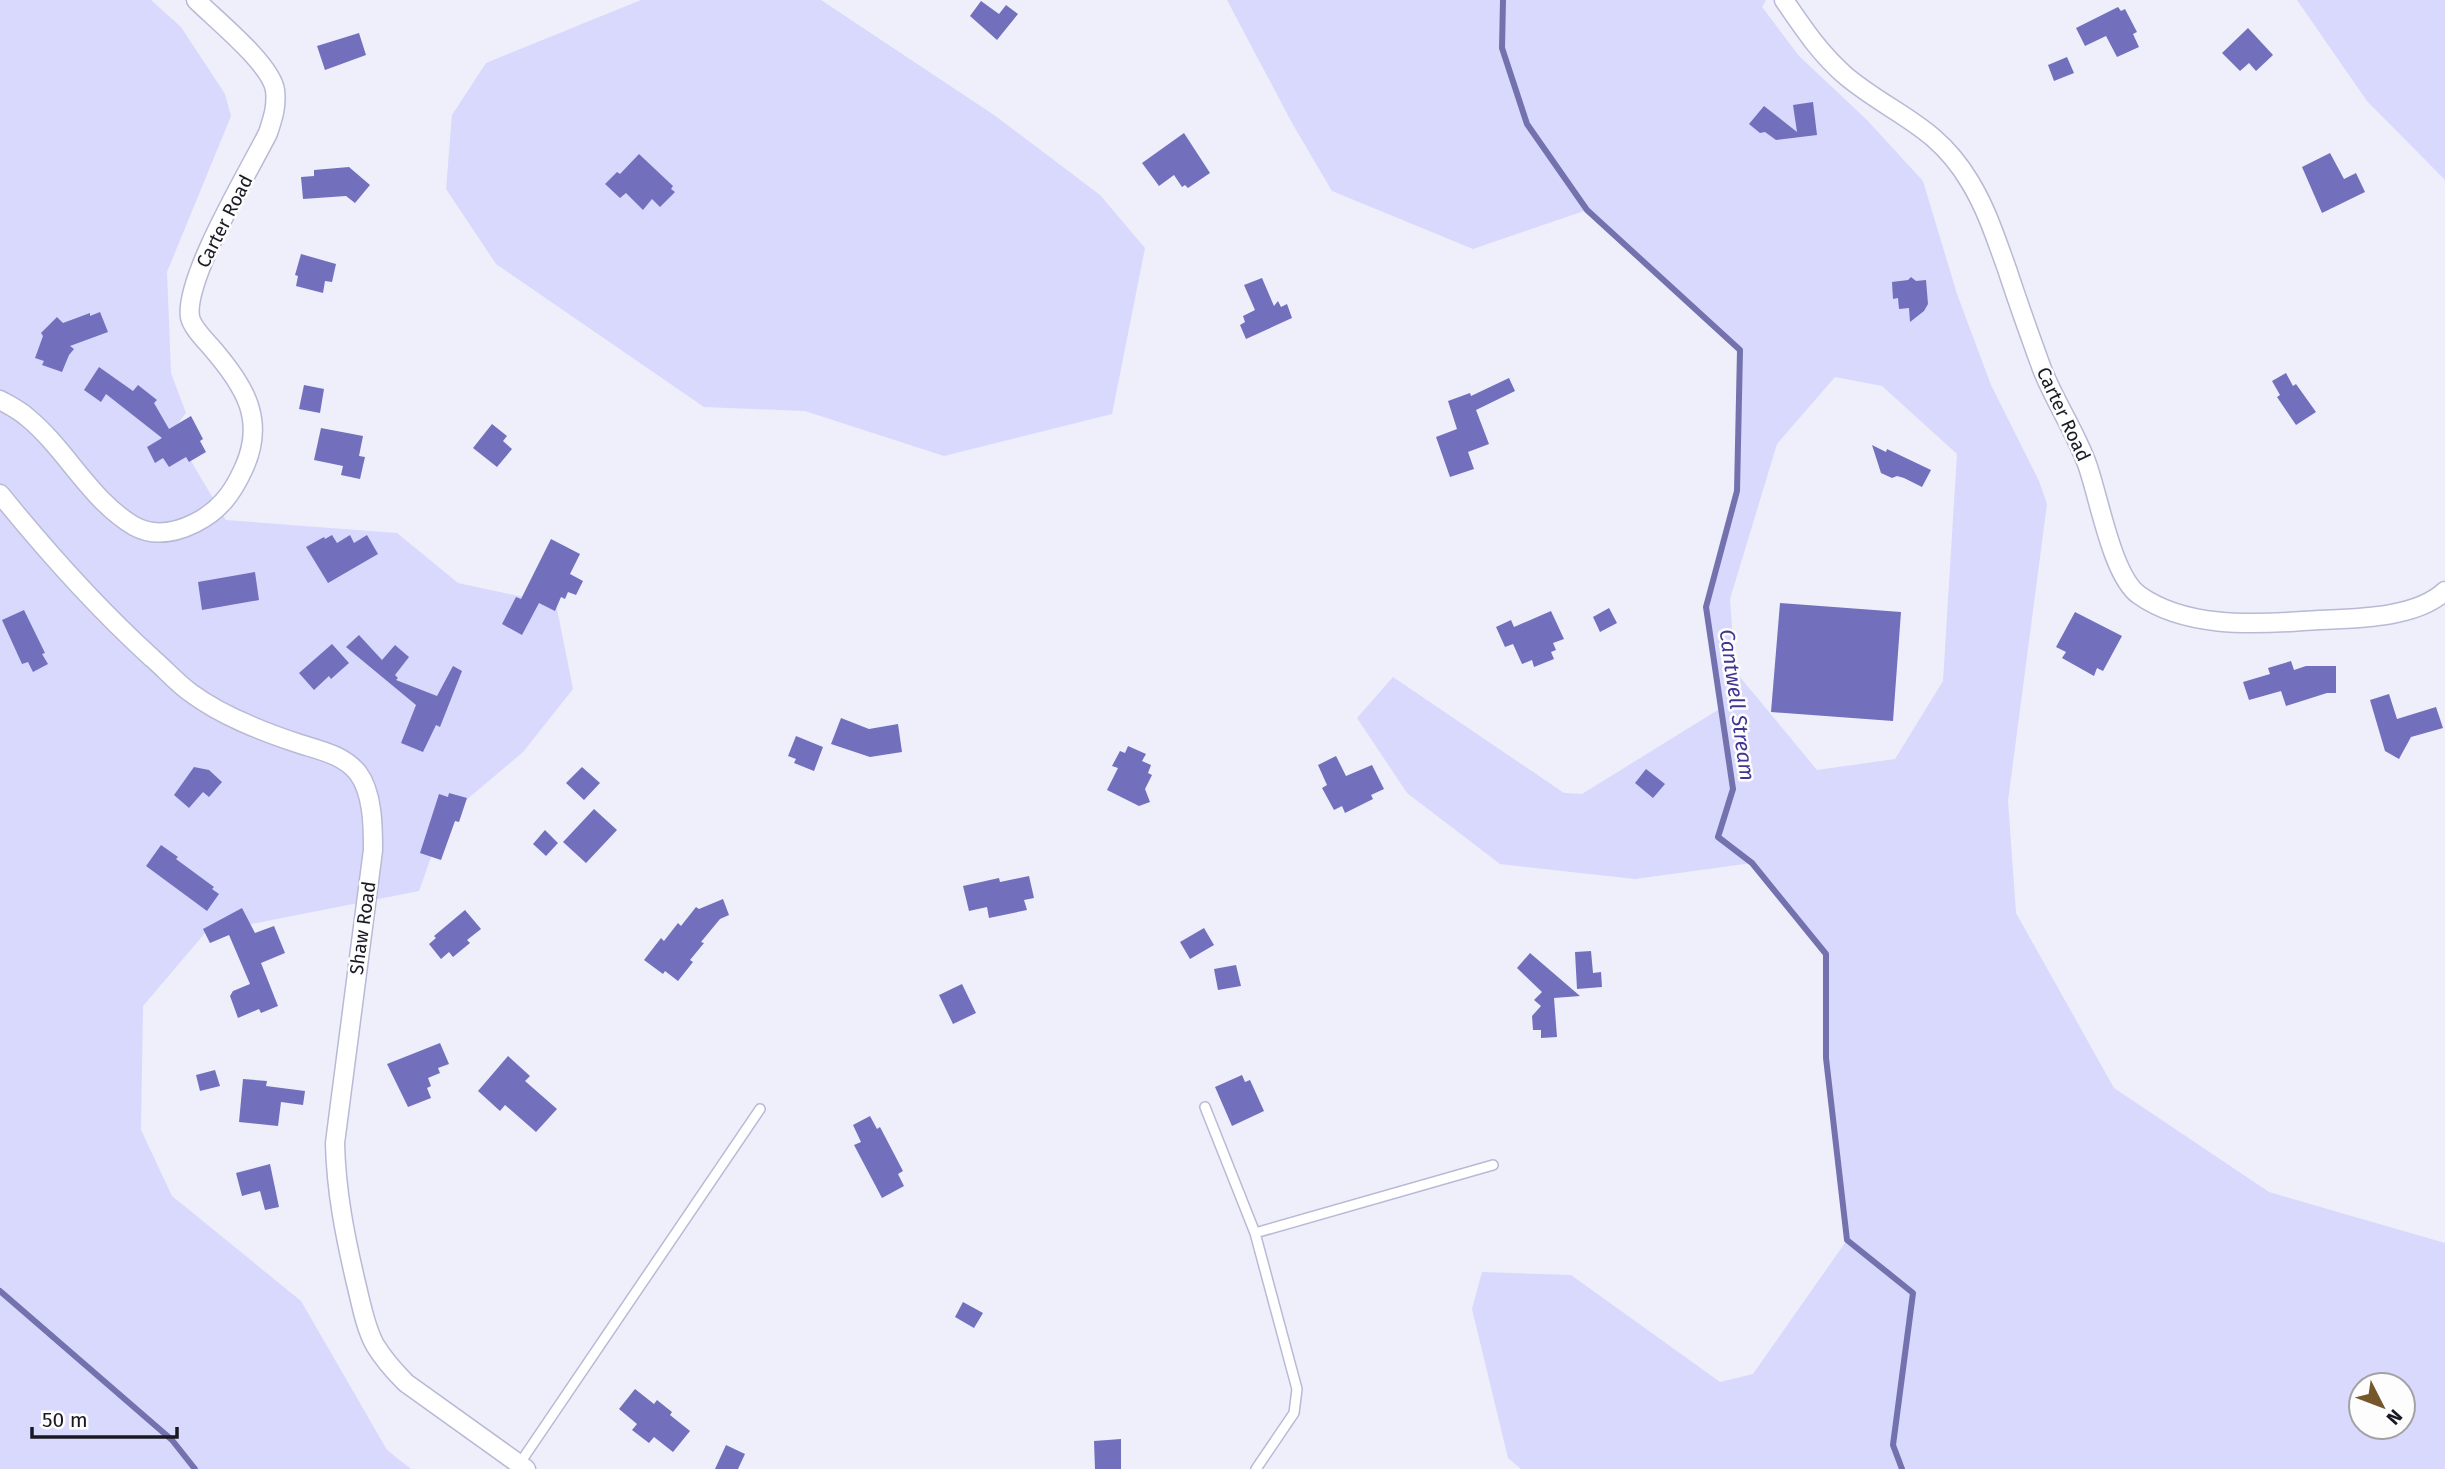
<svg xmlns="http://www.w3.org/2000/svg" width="2445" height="1469" viewBox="0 0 2445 1469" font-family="'Fira Sans',sans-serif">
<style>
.green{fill:#d8d9fc;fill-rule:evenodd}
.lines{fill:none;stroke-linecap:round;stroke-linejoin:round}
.stream{stroke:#7372ae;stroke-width:6}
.building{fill:#726fbd}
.lane-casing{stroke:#b8b9d5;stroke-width:12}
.street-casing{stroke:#b8b9d5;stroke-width:21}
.lane{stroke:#fff;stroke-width:9}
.street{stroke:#fff;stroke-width:18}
.labels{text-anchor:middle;stroke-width:5;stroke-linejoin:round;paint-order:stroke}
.street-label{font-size:19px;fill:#191923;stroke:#fdfdfd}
.water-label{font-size:21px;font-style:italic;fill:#423592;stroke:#fdfdfd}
</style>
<rect width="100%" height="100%" fill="#eeeffb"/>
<!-- green -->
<path class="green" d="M0 0H151L181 27 225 94 231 116 167 272 171 373 186 413 176 426V436L226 520 397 533 458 583 556 604 573 689 523 752 445 818 419 891 205 933 143 1006 141 1130 172 1196 301 1301 387 1450 411 1469H0Z
M641 0H821L994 115 1100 195 1145 248 1112 414 944 456 805 411 704 407 496 264 446 189 452 115 486 63Z
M1227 0H1766L1762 7 1799 56 1867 120 1923 181 1957 294 1991 385 2039 481 2047 504 2008 801 2016 913 2114 1088 2269 1192 2445 1243V1469H1521L1508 1458 1472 1309 1482 1272 1571 1275 1720 1382 1753 1374 1847 1240 1826 1058V954L1752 863 1635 879 1500 864 1407 793 1357 718 1393 677 1564 793 1582 794 1721 708 1706 607 1737 491 1740 351 1587 210 1473 249 1332 191 1292 123ZM1835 377 1882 386 1957 454 1943 681 1895 759 1817 770 1735 671 1730 599 1777 444ZM2361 1385H2403V1427H2361Z
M2297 0H2445V180L2367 101Z"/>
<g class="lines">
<!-- stream -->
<path class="stream" d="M1503 0 1502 48 1527 124 1587 210 1740 350 1737 491 1706 607 1733 789 1718 837 1752 863 1826 954V1058L1847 1240 1913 1293 1893 1445 1902 1469
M0 1291 172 1440 195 1469"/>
</g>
<!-- building -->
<path class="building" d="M981 1 999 14 1006 5 1018 14 997 40 970 16Z
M2118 7 2121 11 2125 9 2137 32 2133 34 2139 47 2117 57 2106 36 2085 46 2076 28Z
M2248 28 2273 55 2256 71 2249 63 2240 71 2222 53Z
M359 33 366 55 325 70 317 46Z
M2067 57 2074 73 2054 81 2048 65Z
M1813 102 1817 135 1776 140 1765 132 1760 133 1749 124 1764 106 1797 132 1793 105Z
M1184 133 1210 173 1188 188 1185 185 1182 187 1174 175 1159 186 1142 163Z
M2330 153 2344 179 2356 173 2365 192 2322 213 2302 167Z
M639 154 673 186 671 189 675 192 660 207 652 199 643 210 626 193 620 198 605 184 617 172 620 174Z
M349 167 370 185 355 203 346 196 303 199 301 177 314 176V170Z
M301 254 336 264 332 282 325 281 323 293 296 286 298 276 295 275Z
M1911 277 1916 281 1926 280 1928 304 1924 311 1910 322 1909 308 1899 309 1898 298 1893 299 1892 282 1908 280Z
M1262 278 1274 306 1278 301 1281 307 1287 304 1292 318 1246 339 1240 325 1245 322 1243 316 1255 310 1244 285Z
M100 312 108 332 70 346 74 349 69 355 62 372 42 365 44 361 35 358 43 336 41 333 57 317 63 323 90 313V316Z
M99 367 133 391 138 385 157 400 154 403 169 429 191 416 203 439 200 441 206 452 189 462 186 457 169 467 163 458 155 463 147 447 162 438 106 394 101 402 84 390Z
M2286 373 2293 386 2296 384 2316 412 2296 425 2277 397 2280 395 2272 381Z
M1509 378 1515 391 1476 410 1489 444 1468 452 1474 469 1450 477 1436 437 1457 429 1448 401 1470 393 1471 396Z
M304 385 324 389 320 413 299 409Z
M492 424 507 436 503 441 512 449 497 467 473 448Z
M321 428 363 436 359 456 365 457 360 479 341 475 343 466 314 460Z
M1872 445 1886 452 1887 449 1931 470 1922 487 1904 478 1897 476 1892 478 1881 473Z
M332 535 337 543 350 535 354 543 367 535 378 554 328 583 306 547 324 537 325 539Z
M551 539 580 554 570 574 583 581 576 595 568 592 565 599 561 597 555 611 539 603 522 635 502 624 516 597 521 599Z
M255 572 259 600 202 610 198 582Z
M1780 603 1901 612 1893 721 1771 712Z
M1609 608 1617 623 1600 632 1593 617Z
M24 610 45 653 42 654 48 664 33 672 28 662 22 664 2 620Z
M1551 611 1564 639 1553 643 1556 650 1551 652 1554 659 1534 667 1532 660 1522 664 1513 644 1505 647 1496 627 1511 620 1514 627Z
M2075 612 2122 636 2103 671 2097 668 2094 676 2062 658 2066 652 2056 647Z
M359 635 382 660 395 645 409 657 395 675 398 678 396 680 437 696 453 666 462 671 440 727 436 725 423 752 401 743 416 705 346 647Z
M332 644 349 663 331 679 329 676 314 690 299 673Z
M2291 661 2294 670 2306 666H2336V693H2327L2286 706 2281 691 2249 700 2243 682 2270 674 2268 668Z
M2389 694 2397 719 2436 707 2443 728 2411 737 2399 759 2385 751 2370 700Z
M841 718 869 729 898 724 902 752 870 757 831 744Z
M796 736 823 747 814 771 794 763 796 759 788 756Z
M1128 746 1146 754 1142 761 1151 765 1148 773 1152 775 1145 789 1150 802 1139 806 1107 790 1118 768 1112 766 1120 751 1125 753Z
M1336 756 1346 776 1372 765 1384 789 1371 795 1373 799 1345 813 1342 806 1334 810 1322 788 1327 785 1318 765Z
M194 767 209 770 222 782 209 797 203 792 189 808 174 795Z
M582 767 600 783 584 800 566 783Z
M1646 769 1665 784 1653 798 1635 783Z
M449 793 467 798 459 822 455 821 441 860 420 853 439 794 448 797Z
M594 809 617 830 586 863 563 842Z
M545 830 558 843 546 856 533 844Z
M161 845 178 857 176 859 214 887 212 889 219 894 207 911 146 866Z
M1029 876 1034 898 1024 900 1027 910 989 918 987 907 969 911 963 886 999 878 1000 882Z
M723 899 729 915 720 919 701 942 704 943 690 960 693 962 678 981 665 971 663 974 644 960 661 938 664 941 678 923 681 926 696 907 699 909Z
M242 908 255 933 274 926 285 953 261 963 278 1006 261 1013 259 1009 238 1018 230 996 233 991 250 984 229 935 210 943 203 929Z
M465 910 481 929 467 940 470 943 453 957 449 952 441 959 429 944 436 938 434 936Z
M1204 928 1214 945 1190 959 1180 942Z
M1591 951 1593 973 1601 972 1602 987 1577 989 1575 952Z
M1530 953 1580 996 1554 998 1557 1037 1541 1038V1030H1533L1532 1016 1541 1006 1534 1000 1542 992 1517 968Z
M1236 965 1241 986 1218 990 1214 969Z
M962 984 976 1013 953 1024 939 995Z
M440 1043 449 1064 438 1068 440 1073 428 1078 431 1086 427 1088 431 1098 408 1107 387 1064Z
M508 1056 530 1076 525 1081 557 1109 536 1132 505 1105 500 1111 478 1091Z
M215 1070 220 1086 200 1091 196 1075Z
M1242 1075 1245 1082 1250 1080 1264 1111 1232 1126 1215 1087Z
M243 1079 267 1081 266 1086 305 1091 303 1105 281 1102 278 1126 239 1122Z
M870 1116 877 1129 880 1127 903 1171 898 1174 904 1186 882 1198 854 1145 861 1142 853 1125Z
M270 1164 279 1207 265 1210 260 1191 242 1196 236 1173Z
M963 1302 983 1313 974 1328 955 1317Z
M635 1389 654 1404 657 1400 672 1412 670 1415 690 1431 673 1452 654 1437 649 1443 632 1430 637 1424 619 1409Z
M1121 1439V1469H1095L1094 1441Z
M726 1445 745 1454 738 1469H715Z"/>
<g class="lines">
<defs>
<path id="lane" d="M1205 1107 1255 1233 1297 1389 1294 1413 1256 1469
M1255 1233 1493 1165
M520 1463 760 1109"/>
<path id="street" d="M1784 0C1803 28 1821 55 1847 77 1895 116 1936 125 1970 182 1987 210 1996 239 2007 269 2018 303 2030 336 2042 369 2055 402 2075 431 2087 464 2099 497 2112 576 2139 595 2184 627 2250 625 2303 621 2345 618 2413 621 2445 591
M0 400C9 405 19 410 27 417 66 449 90 500 134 526 154 537 175 533 195 523 219 511 232 494 243 470 267 420 244 385 211 347 204 339 192 327 190 317 184 279 249 171 268 133 273 118 277 106 275 90 271 64 216 20 196 0
M0 494C47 552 96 607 152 658 165 669 177 683 191 693 222 716 261 731 297 743 318 750 343 754 358 773 373 793 373 827 373 850L335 1143C336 1191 345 1236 356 1283 361 1303 365 1327 375 1345 384 1360 394 1371 406 1383L526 1469"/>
</defs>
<!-- lane casing -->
<use href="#lane" class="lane-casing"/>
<!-- street casing -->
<use href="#street" class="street-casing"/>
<!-- lane -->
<use href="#lane" class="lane"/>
<!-- street -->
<use href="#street" class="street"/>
</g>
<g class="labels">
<!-- street labels -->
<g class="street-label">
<text transform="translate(224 221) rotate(-63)" y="7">Carter Road</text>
<text transform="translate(2064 414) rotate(65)" y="7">Carter Road</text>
<text transform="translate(362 928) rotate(-82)" y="7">Shaw Road</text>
</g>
<!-- water labels -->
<g class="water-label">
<text transform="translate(1737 705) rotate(82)" y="7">Cantwell Stream</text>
</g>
</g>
<!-- north arrow -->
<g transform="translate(2382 1406) rotate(132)"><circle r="33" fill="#fdfdfd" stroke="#a2a2a6" stroke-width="2"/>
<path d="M0-5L12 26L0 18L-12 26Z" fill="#76572c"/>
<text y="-10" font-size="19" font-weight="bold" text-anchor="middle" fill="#191923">N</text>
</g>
<!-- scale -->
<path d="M32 1427v10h145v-10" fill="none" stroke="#191923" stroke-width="3.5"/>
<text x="42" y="1427" font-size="21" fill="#191923" stroke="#fdfdfd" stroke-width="5" paint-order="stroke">50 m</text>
</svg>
